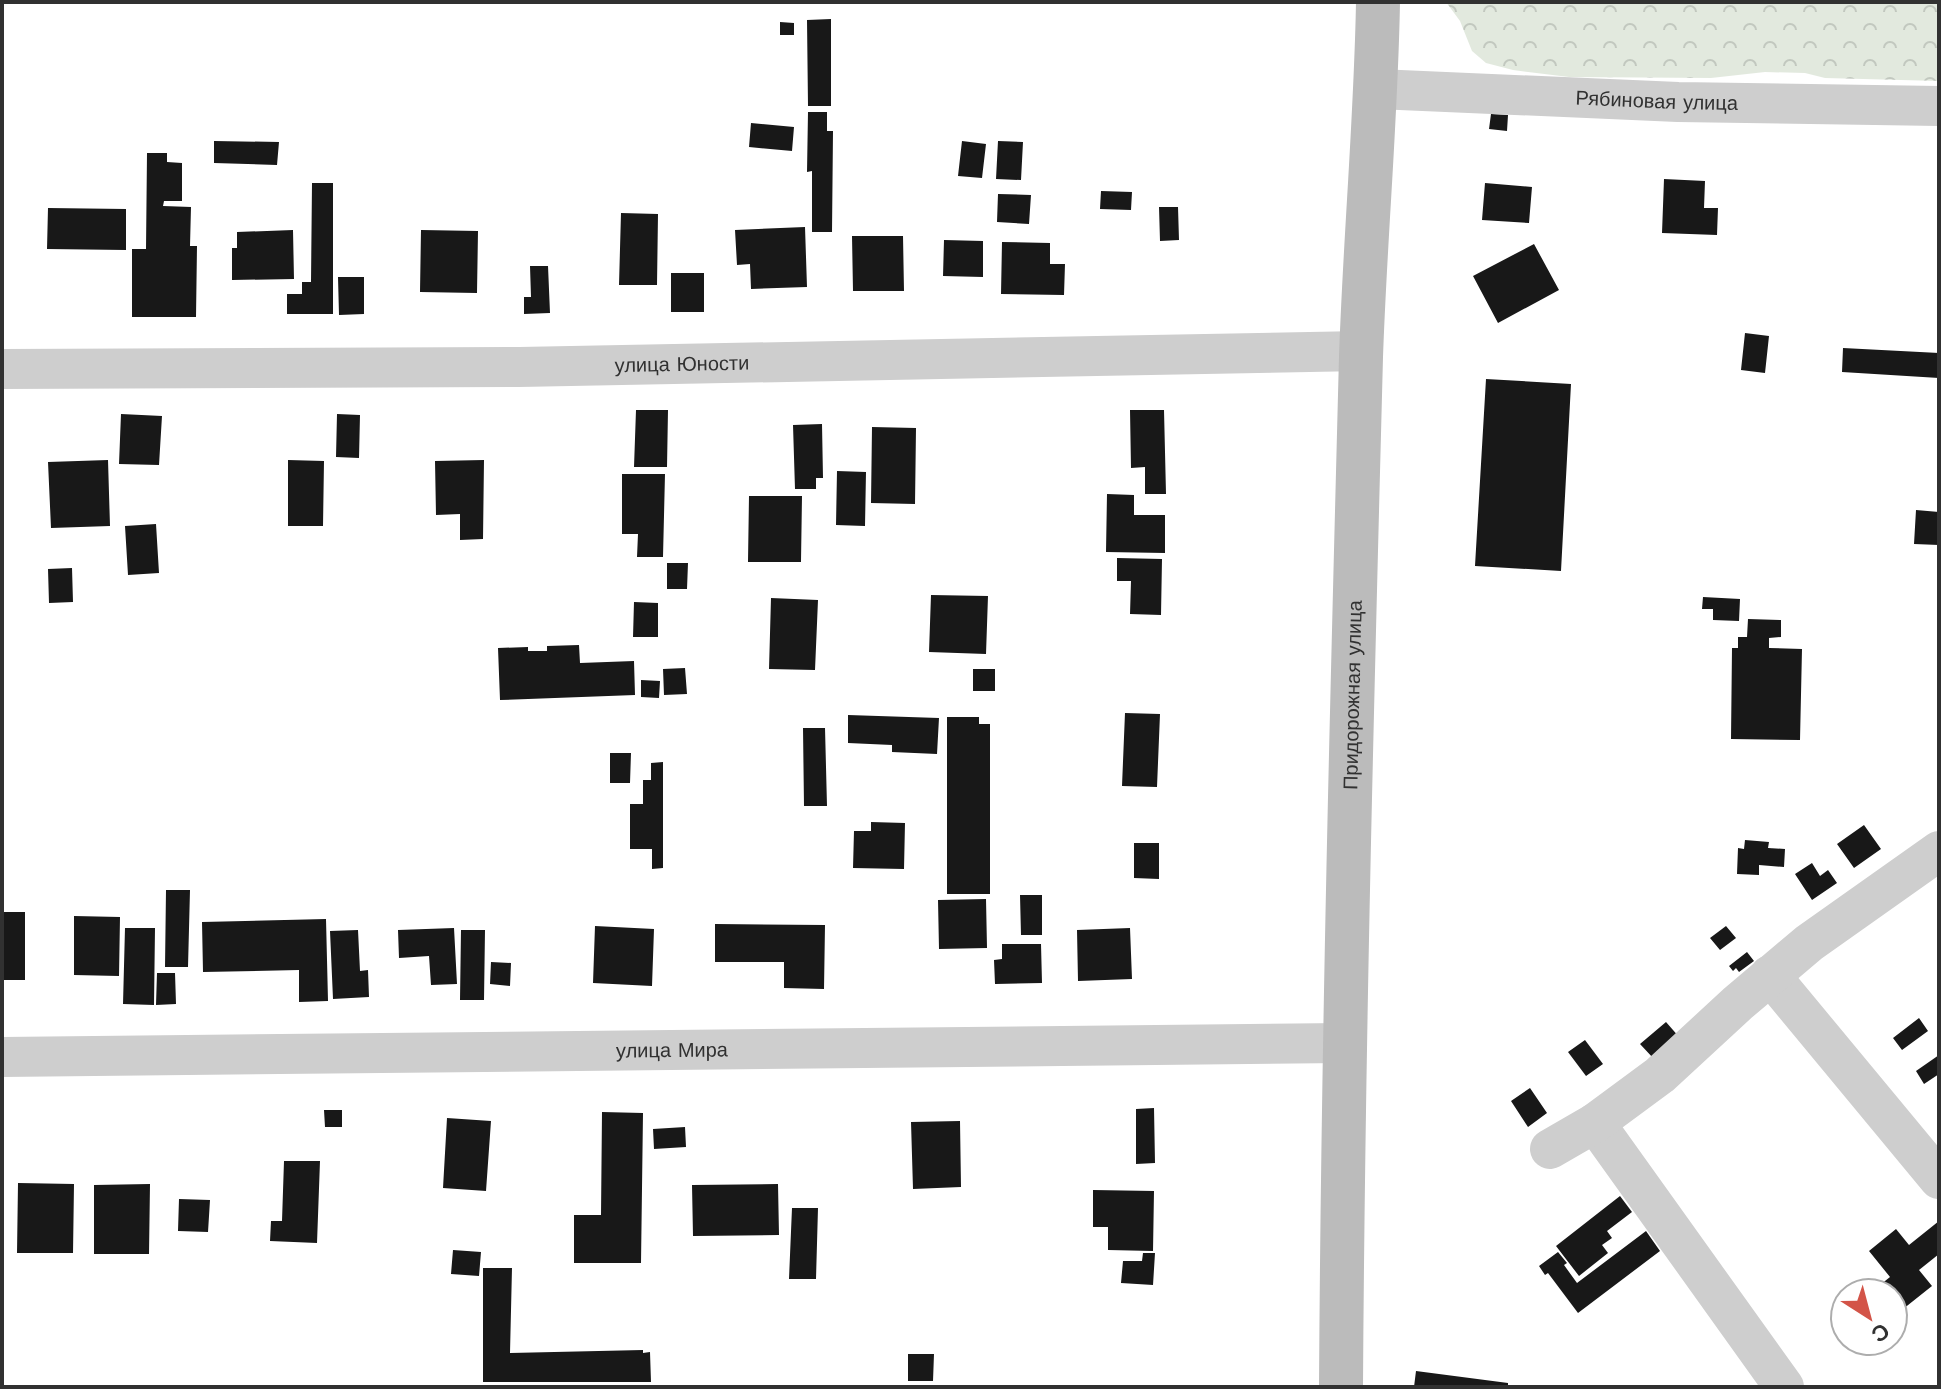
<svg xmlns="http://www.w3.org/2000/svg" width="1941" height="1389" viewBox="0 0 1941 1389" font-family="'Work Sans',sans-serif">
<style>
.forest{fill:url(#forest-crowns)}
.building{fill:#181818}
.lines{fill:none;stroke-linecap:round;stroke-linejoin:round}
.street{stroke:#cecece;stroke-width:40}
.secondary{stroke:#bbb;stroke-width:44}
.labels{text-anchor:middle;stroke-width:8;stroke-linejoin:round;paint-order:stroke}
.street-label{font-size:20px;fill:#313131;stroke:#fff}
</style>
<defs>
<pattern id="forest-crowns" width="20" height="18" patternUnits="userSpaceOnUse" patternTransform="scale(2)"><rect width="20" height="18" fill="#e2e9de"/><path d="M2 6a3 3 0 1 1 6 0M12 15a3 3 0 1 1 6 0" fill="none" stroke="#c2c8bf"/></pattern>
</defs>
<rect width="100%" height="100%" fill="#fff"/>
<!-- forest -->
<path class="forest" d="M1446 2H1939V81L1825 78 1805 73 1765 72 1711 78 1569 77 1513 70 1486 63 1472 51 1460 21Z"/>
<!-- building -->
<path class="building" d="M831 19V106H808L807 20Z
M780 22 794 23V35H780Z
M808 112H827V131H833L832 232H812V171L807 172Z
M1491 114 1508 115 1507 131 1489 129Z
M751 123 794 127 792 151 749 147Z
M214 141 279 142 277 165 214 163Z
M962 141 986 144 982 178 958 176Z
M998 141 1023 142 1021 180 996 179Z
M147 153H167V162L182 163V201H164L163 206 191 207 190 246H197L196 317H132V249H146Z
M1664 179 1705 181 1704 208H1718L1717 235 1662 233Z
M312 183H333V314H287V294H302V282H311Z
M1485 183 1532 187 1529 223 1482 220Z
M1101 191 1132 192 1131 210 1100 209Z
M998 194 1031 195 1029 224 997 222Z
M1159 207H1178L1179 240 1160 241Z
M48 208 126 209V250L47 249Z
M621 213 658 214 657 285H619Z
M805 227 807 287 751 289 750 264 737 265 735 230Z
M293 230 294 279 232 280V248H237V232Z
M421 230 478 231 477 293 420 292Z
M852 236H903L904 291H853Z
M944 240 983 241V277L943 276Z
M1002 242 1050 243V264H1065L1064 295 1001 294Z
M1534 244 1559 290 1498 323 1473 276Z
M530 266H548L550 313 524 314V297H531Z
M671 273H704V312H671Z
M338 277H364V314L339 315Z
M1745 333 1769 336 1765 373 1741 370Z
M1843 348 1939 353V378L1842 372Z
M1486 379 1571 384 1561 571 1475 566Z
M636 410H668L667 467H634Z
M1130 410H1164L1166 494H1145V467L1131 468Z
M121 414 162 416 159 465 119 464Z
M337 414 360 415 359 458 336 457Z
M822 424 823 478H816V489H795L793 425Z
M872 427 916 428 915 504 871 503Z
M108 460 110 526 51 528 48 462Z
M288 460 324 461 323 526H288Z
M484 460 483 539 460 540V514L436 515 435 461Z
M837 471 866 472 865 526 836 525Z
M622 474H665L663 557H637L638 534H622Z
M1107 494 1134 495V515H1165V553L1106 552Z
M749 496H802L801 562H748Z
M1916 510 1939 512V545L1914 544Z
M156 524 159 573 128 575 125 526Z
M1117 558 1162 559 1161 615 1130 614 1131 581H1117Z
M667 563H688L687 589H667Z
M72 568 73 602 49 603 48 569Z
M931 595 988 596 986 654 929 652Z
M1703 597 1740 599 1739 621 1713 620V609H1702Z
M771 598 818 600 815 670 769 669Z
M634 602 658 603V637H633Z
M1748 619 1781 620V637L1769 638V648L1802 649 1800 740 1731 739 1732 648H1738V637H1747Z
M579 645 580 663 634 661 635 695 500 700 498 648 528 647V651H547V646Z
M685 668 687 694 664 695 663 669Z
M973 669H995V691H973Z
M641 680 660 681 659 698 641 697Z
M1125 713 1160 714 1157 787 1122 786Z
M848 715 939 718 937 754 892 752V745L848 743Z
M947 717H979V724H990V894H947Z
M803 728H825L827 806H804Z
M610 753H631L630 783H610Z
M663 762V868L652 869V849H630V804H643V780H651V763Z
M871 822 905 823 904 869 853 868 854 831H871Z
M1864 825 1881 849 1854 868 1837 844Z
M1745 840 1769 842 1768 848 1785 849 1784 867 1759 865V875L1737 874 1738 848 1744 849Z
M1134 843H1159V879L1134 878Z
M1812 863 1820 876 1828 870 1837 883 1812 900 1795 874Z
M166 890H190L188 967H165Z
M1020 895H1042V935H1021Z
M986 899 987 948 939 949 938 900Z
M2 912H25V980H2Z
M74 916 120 917 119 976 74 975Z
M326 919 328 1001 299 1002V970L203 972 202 922Z
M715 924 825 925 824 989 784 988V962H715Z
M595 926 654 929 652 986 593 983Z
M1726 926 1736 938 1720 950 1710 938Z
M125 928H155L154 1005 123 1004Z
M454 928 457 984 431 985 429 956 399 958 398 930Z
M1130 928 1132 979 1078 981 1077 930Z
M358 930 360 971 368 970 369 997 333 999 330 931Z
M461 930H485L484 1000H460Z
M1002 944H1041L1042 983 995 984 994 960 1002 959Z
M1747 952 1754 961 1739 972 1736 968 1733 971 1729 966Z
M491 962 511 963 510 986 490 984Z
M157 973H175L176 1004 156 1005Z
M1919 1018 1928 1031 1902 1050 1893 1038Z
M1666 1022 1680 1038 1654 1059 1640 1044Z
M1585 1040 1603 1064 1586 1076 1568 1052Z
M1939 1055V1074L1924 1084 1916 1071Z
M1530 1088 1547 1113 1528 1127 1511 1101Z
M1154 1108 1155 1163 1136 1164V1109Z
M324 1110H342V1127H325Z
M602 1112 643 1113 641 1263H574V1215H601Z
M447 1118 491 1121 486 1191 443 1188Z
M960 1121 961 1187 913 1189 911 1122Z
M685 1127 686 1147 654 1149 653 1129Z
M284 1161H320L317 1243 270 1241 271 1221H282Z
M18 1183 74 1184 73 1253H17Z
M150 1184 149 1254H94V1185Z
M778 1184 779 1235 693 1236 692 1185Z
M1093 1190 1154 1191 1153 1251 1108 1250V1227H1093Z
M1620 1196 1632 1212 1607 1231 1612 1238 1602 1245 1608 1253 1579 1276 1556 1246Z
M179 1199 210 1200 208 1232 178 1231Z
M792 1208H818L816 1279H789Z
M1939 1221V1254L1919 1270 1932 1286 1893 1317V1293H1870L1890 1277 1869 1251 1896 1229 1909 1245Z
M1646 1231 1660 1251 1578 1313 1548 1273 1545 1275 1539 1266 1558 1252 1567 1263 1564 1265 1577 1283Z
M453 1250 481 1252 479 1276 451 1274Z
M1143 1253H1155L1153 1285 1121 1283 1123 1261H1142Z
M483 1268H512L510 1353 643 1350V1353L650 1352 651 1382H483Z
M908 1354H934L933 1381H908Z
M1416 1371 1508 1383V1387H1414Z"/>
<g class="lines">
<!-- street -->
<g class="street">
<path id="s1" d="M1377 89 1678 102 1939 106"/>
<path id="s2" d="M2 369 519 367 1362 351"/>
<path d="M1770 975 1939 1179"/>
<path id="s3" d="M2 1057 1343 1043"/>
<path d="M1595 1123 1784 1387"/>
<path d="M1550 1149 1595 1123 1660 1075 1738 1003 1809 943 1939 851"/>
</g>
<!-- secondary -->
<path class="secondary" id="s4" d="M1341 1387C1343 1043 1352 700 1361 357 1365 238 1376 120 1378 2"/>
</g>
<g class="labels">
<!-- street labels -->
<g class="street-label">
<text dy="7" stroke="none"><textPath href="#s1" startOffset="280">Рябиновая улица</textPath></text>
<text dy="7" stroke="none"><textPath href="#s2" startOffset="680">улица Юности</textPath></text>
<text dy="7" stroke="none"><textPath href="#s4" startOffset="692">Придорожная улица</textPath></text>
<text dy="7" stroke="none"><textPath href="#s3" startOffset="670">улица Мира</textPath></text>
</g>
</g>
<!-- border -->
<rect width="1941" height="1389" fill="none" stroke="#313131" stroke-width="8"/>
<!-- north arrow -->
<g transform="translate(1869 1317) rotate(144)"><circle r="38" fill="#ffffff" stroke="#adadad" stroke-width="2"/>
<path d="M0-6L14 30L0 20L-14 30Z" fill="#d35448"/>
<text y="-12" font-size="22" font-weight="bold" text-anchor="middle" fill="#313131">С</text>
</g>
</svg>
